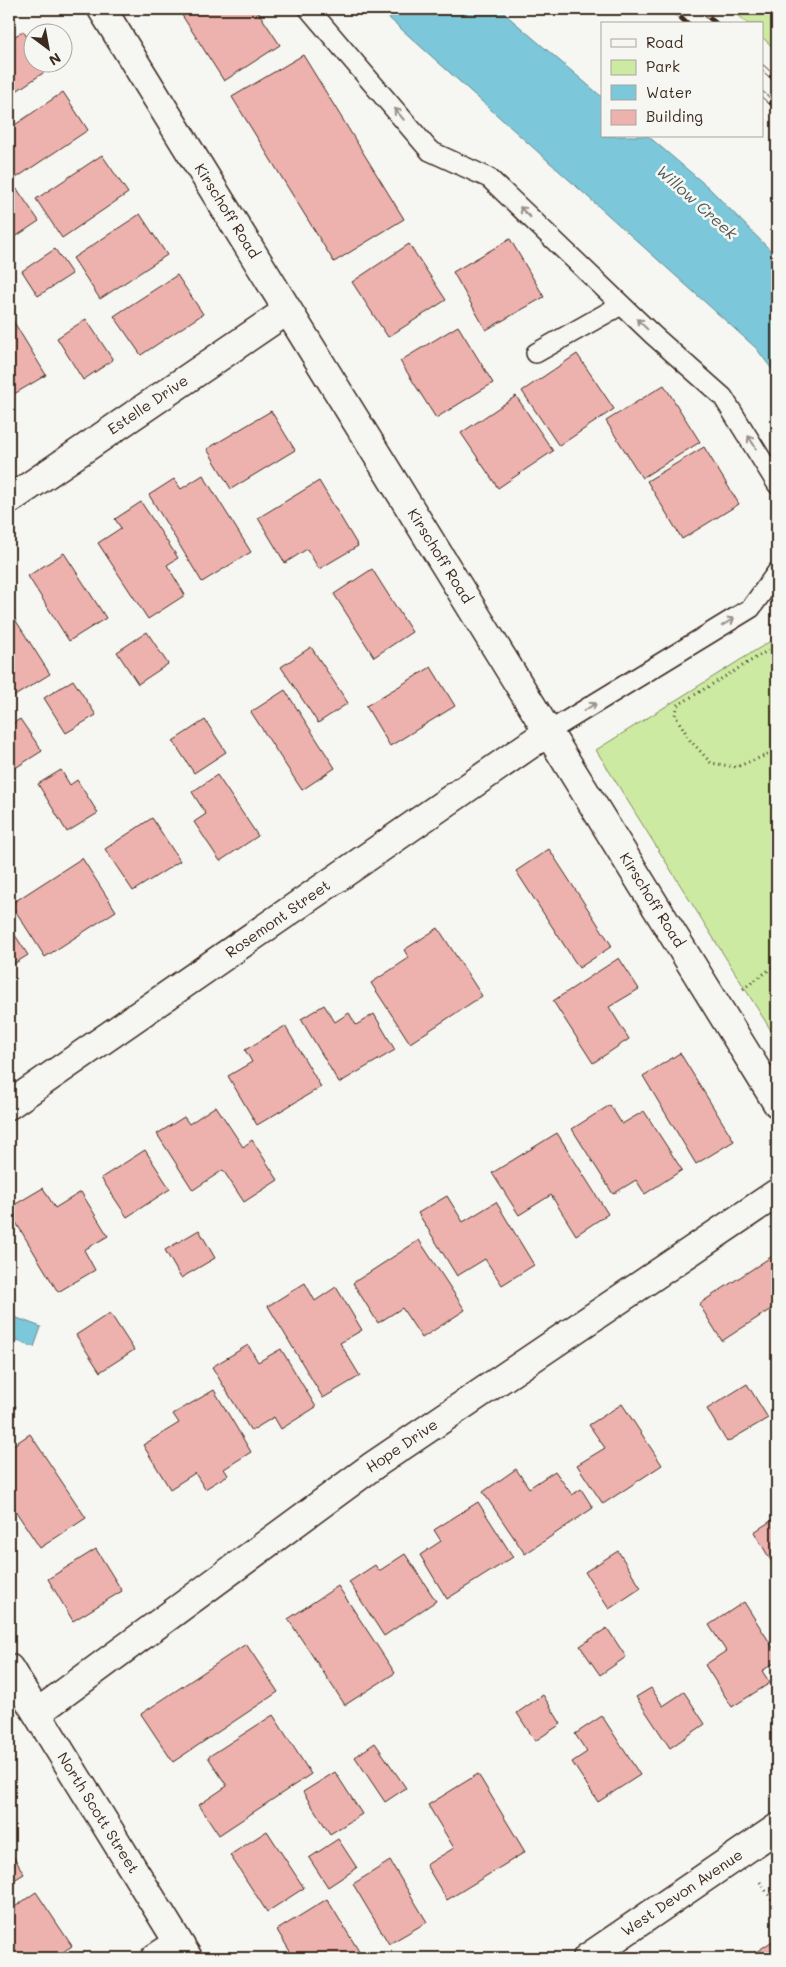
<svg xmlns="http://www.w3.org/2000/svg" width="786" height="1967" viewBox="0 0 786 1967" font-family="Mali,sans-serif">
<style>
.green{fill:#cceaa1;stroke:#848a60}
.water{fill:#7bc8da;stroke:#61898f}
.building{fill:#eeb2ae;stroke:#3b2a1e}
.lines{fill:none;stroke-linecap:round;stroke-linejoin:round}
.service-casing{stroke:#3b2a1e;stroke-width:22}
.minor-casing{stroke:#3b2a1e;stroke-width:31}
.path{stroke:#3b2a1e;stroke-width:3;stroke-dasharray:1 4;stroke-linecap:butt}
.service{stroke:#f6f6f2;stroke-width:19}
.minor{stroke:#f6f6f2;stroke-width:28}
.rail-casing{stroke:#3b2a1e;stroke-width:5.5}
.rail{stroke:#f6f6f2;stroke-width:4;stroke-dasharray:11;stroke-linecap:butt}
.oneway{stroke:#989088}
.labels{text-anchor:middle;stroke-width:5;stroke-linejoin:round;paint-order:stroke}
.street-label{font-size:15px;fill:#3b2a1e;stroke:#f6f6f2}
.water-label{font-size:16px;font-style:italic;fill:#4e5956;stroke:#f6f6f2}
</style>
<rect width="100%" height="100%" fill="#f6f6f2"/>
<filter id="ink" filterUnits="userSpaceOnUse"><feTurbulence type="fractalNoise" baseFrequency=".02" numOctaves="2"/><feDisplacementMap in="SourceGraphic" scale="10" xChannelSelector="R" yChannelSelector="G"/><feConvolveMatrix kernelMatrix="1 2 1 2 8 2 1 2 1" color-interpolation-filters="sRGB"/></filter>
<g filter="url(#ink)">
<!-- green -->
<path class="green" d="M732 9H777V51L762 37V24H748Z
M777 637V1040L596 750Z"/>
<!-- water -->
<path class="water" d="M379 9H499L602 97V136H648L709 188 777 257V376L756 348Z
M9 1315 41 1327 34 1347 9 1338Z"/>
<!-- building -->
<path class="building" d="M178 9H256L280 45 224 81Z
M23 31 32 44V62H45L49 69 9 96V40Z
M303 55 404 219 334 262 232 97Z
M63 92 88 130 10 182 9 180V129Z
M102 155 128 193 62 238 36 199Z
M17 189 39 221 9 241V195Z
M140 214 167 255 100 299 73 258Z
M510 239 544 297 486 330 453 272Z
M409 244 446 300 388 337 352 282Z
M55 249 72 274 38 296 22 271Z
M177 275 203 314 141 355 114 316Z
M9 314 46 375 9 397Z
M86 319 113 360 83 380 57 338Z
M458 326 493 383 436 418 400 361Z
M577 354 614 409 559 446 522 391Z
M664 385 700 442 642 478 606 421Z
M516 396 553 451 498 488 461 433Z
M271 411 295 450 231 489 207 449Z
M704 447 739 504 682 539 647 481Z
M203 475 251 552 202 582 149 495 174 479 181 489Z
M319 481 358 546 319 569 307 549 285 563 258 518Z
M141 502 178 558 167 565 185 595 148 619 98 543 121 528 115 519Z
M64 553 106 618 69 641 28 576Z
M372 569 412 632 374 657 334 594Z
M9 610 50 674 13 697 9 690Z
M147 632 168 664 138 684 117 652Z
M311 647 348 703 318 723 281 667Z
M431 667 455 706 390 746 366 706Z
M73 680 96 715 66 733 44 698Z
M285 690 335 768 302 790 251 712Z
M20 719 42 751 12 770 9 766V726Z
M205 720 226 752 194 773 173 741Z
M61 770 70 785 77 780 98 813 67 832 38 784Z
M217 775 258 836 220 861 194 822 206 814 192 792Z
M152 818 180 861 133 891 105 849Z
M549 849 612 946 579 968 516 871Z
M82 858 116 911 45 957 11 904Z
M9 926 28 955 9 967Z
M438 928 482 996 410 1043 371 983 409 958 404 950Z
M619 958 639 989 609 1007 629 1039 593 1063 553 1001Z
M324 1005 335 1022 349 1013 356 1025 374 1014 395 1050 339 1083 301 1019Z
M285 1026 321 1087 257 1125 228 1076 252 1062 245 1050Z
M680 1053 734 1141 696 1164 643 1076Z
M610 1105 622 1124 644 1111 682 1170 645 1194 636 1180 613 1194 572 1129Z
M216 1106 243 1147 252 1140 278 1180 244 1202 223 1170 193 1190 157 1134 184 1117 189 1124Z
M557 1133 608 1214 576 1235 551 1195 519 1215 492 1173Z
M145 1150 170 1189 127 1217 101 1178Z
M43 1188 55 1208 81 1192 108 1236 84 1250 95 1270 58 1292 9 1211V1208Z
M447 1196 463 1222 496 1202 534 1265 502 1285 485 1259 457 1276 418 1213Z
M199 1230 215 1258 181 1278 165 1250Z
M419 1240 465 1310 422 1338 402 1308 378 1323 353 1283Z
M777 1253V1305L722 1341 699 1304Z
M305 1283 315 1301 336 1287 362 1330 340 1343 360 1376 323 1398 268 1306Z
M110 1313 134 1350 100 1372 76 1335Z
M248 1345 258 1362 281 1349 316 1407 281 1429 274 1417 251 1431 212 1367Z
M747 1384 768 1418 727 1442 707 1409Z
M214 1390 251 1452 224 1469 228 1475 205 1489 195 1473 170 1489 143 1445 179 1423 173 1414Z
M9 1396 16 1407 9 1412Z
M622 1404 662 1465 603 1504 577 1465 605 1448 589 1425Z
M30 1434 86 1518 40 1548 9 1501V1448Z
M516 1469 529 1488 555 1471 572 1495 581 1489 593 1508 525 1554 483 1492Z
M478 1502 513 1557 447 1599 420 1555 441 1541 434 1530Z
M777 1517V1561L773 1564 754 1532Z
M96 1549 122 1591 73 1621 48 1579Z
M618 1551 641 1588 609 1609 585 1572Z
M405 1554 436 1601 384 1636 349 1582 375 1565 379 1571Z
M338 1586 395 1673 345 1705 288 1619Z
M744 1602 777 1654V1661L762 1671 770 1683 732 1707 705 1665 726 1651 709 1625Z
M607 1628 626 1657 600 1675 580 1646Z
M246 1644 278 1692 173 1762 141 1714Z
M651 1688 663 1706 684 1692 705 1724 670 1748 636 1697Z
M543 1695 561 1724 535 1741 517 1713Z
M273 1715 311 1774 219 1835 199 1805 227 1786 208 1757Z
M602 1716 640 1775 598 1802 572 1762 587 1752 575 1734Z
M375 1743 406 1788 385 1802 355 1757Z
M335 1772 362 1814 330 1834 303 1792Z
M478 1774 525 1852 447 1900 426 1865 454 1848 428 1805Z
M267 1831 304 1888 267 1912 230 1855Z
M338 1839 357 1868 328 1887 309 1858Z
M9 1849 24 1874 9 1883Z
M390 1861 427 1922 389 1944 353 1884Z
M36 1892 72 1946 54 1958H9V1911Z
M327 1899 363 1958H294L277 1930Z
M777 1938V1958H747Z"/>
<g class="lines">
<defs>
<path id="service" d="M309 9 430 151 489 178 653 335 723 397 777 484
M536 353 621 305
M548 732 751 608 777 572"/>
<path id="minor" d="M102 9 777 1103
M9 500 288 310
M9 1105 548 732
M9 1668 188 1958
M37 1713 374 1465 777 1193
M155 1958 178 1943
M587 1958 777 1828"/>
</defs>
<!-- service casing -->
<use href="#service" class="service-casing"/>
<!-- minor casing -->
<use href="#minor" class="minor-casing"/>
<!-- path -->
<path class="path" d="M777 645 678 705 675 715 690 740 711 763 736 767 777 751
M743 989 777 964
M760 1882 777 1907"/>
<!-- service -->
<use href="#service" class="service"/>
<!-- minor -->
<use href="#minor" class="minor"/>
<defs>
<path id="rail" d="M672 9 688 24
M701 9 716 24
M762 67 777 81
M762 94 777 108"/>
</defs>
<!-- rail casing -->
<use href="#rail" class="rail-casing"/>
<!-- rail -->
<use href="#rail" class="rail"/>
</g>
<!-- one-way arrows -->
<defs><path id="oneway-shaft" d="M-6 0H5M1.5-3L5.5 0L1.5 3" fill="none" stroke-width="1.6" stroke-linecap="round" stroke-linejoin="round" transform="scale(1.25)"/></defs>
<g class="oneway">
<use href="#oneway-shaft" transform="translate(399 114) rotate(-130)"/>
<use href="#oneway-shaft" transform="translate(525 212) rotate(-136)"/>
<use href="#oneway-shaft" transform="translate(642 324) rotate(-136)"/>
<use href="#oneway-shaft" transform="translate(752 442) rotate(-122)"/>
<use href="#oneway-shaft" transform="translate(728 622) rotate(-32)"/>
<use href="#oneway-shaft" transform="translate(590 707) rotate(-32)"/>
</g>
</g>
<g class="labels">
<!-- street labels -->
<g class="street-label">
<text transform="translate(227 211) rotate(58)" y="5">Kirschoff Road</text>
<text transform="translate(148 405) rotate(-34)" y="5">Estelle Drive</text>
<text transform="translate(440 556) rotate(58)" y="5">Kirschoff Road</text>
<text transform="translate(652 900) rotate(58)" y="5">Kirschoff Road</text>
<text transform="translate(278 919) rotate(-35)" y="5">Rosemont Street</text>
<text transform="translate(402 1446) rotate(-34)" y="5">Hope Drive</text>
<text transform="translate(98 1813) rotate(58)" y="5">North Scott Street</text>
<text transform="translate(682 1893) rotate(-34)" y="5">West Devon Avenue</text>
</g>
<!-- water labels -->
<g class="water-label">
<text transform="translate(697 202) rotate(42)" y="6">Willow Creek</text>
</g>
</g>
<!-- margin -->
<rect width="786" height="1967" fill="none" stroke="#f6f6f2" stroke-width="30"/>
<rect x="15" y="15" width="756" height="1937" fill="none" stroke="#3b2a1e" stroke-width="2" filter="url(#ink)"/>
<!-- legend -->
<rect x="601" y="22" width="162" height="115" fill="#f6f6f2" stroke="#aba49d"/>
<rect x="611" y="39" width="25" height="8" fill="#f6f6f2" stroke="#aba49d"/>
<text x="646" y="48" font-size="15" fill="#3b2a1e">Road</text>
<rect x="611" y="60" width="25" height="15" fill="#cceaa1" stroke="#aba49d"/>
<text x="646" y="72" font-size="15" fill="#3b2a1e">Park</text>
<rect x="611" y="85" width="25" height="15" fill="#7bc8da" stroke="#aba49d"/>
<text x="646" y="98" font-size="15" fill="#3b2a1e">Water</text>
<rect x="611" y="110" width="25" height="15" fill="#eeb2ae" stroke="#aba49d"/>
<text x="646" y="122" font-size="15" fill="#3b2a1e">Building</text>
<!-- north arrow -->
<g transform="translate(48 48) rotate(148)"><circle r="24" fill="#f6f6f2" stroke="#aba49d"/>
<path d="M0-4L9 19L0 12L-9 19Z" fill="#3b2a1e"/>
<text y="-8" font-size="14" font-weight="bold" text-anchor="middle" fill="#3b2a1e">N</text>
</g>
</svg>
